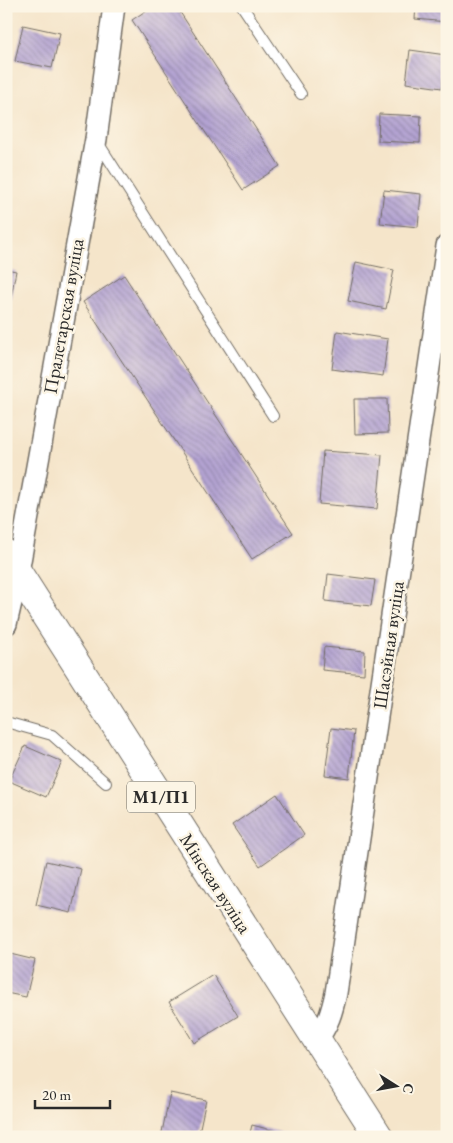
<svg xmlns="http://www.w3.org/2000/svg" width="453" height="1143" viewBox="0 0 453 1143" font-family="'EB Garamond',serif">
<style>
.building{fill:url(#building-back-hatch)}
.lines{fill:none;stroke-linecap:round;stroke-linejoin:round}
.lane-casing{stroke:#726c63;stroke-width:12}
.street-casing{stroke:#726c63;stroke-width:24}
.primary-casing{stroke:#726c63;stroke-width:30}
.lane{stroke:#fff;stroke-width:10}
.street{stroke:#fff;stroke-width:21}
.primary{stroke:#fff;stroke-width:28}
.labels{text-anchor:middle;stroke-width:5;stroke-linejoin:round;paint-order:stroke}
.shield{fill:#fcf5e5;stroke:#6a6863;stroke-width:1}
.shield-label{font-size:18px;font-weight:bold;fill:#2b2b2b}
.street-label{font-size:19px;fill:#2b2b2b;stroke:#fcf5e5}
</style>
<defs>
<pattern id="building-back-hatch" width="6" height="6" patternUnits="userSpaceOnUse" patternTransform="scale(1.25)"><rect width="6" height="6" fill="#b3a3d2"/><path d="M-1 5l2 2M0 0l6 6M5-1l2 2" fill="none" stroke="#9285ab"/></pattern>
</defs>
<rect width="100%" height="100%" fill="#fcf5e5"/>
<filter id="ink" filterUnits="userSpaceOnUse"><feTurbulence type="fractalNoise" baseFrequency=".02" numOctaves="2"/><feDisplacementMap in="SourceGraphic" scale="10" xChannelSelector="R" yChannelSelector="G"/><feConvolveMatrix kernelMatrix="1 2 1 2 8 2 1 2 1" color-interpolation-filters="sRGB"/></filter>
<filter id="wash" filterUnits="userSpaceOnUse"><feTurbulence type="fractalNoise" baseFrequency=".0096" numOctaves="4" result="noise"/><feDisplacementMap in="SourceGraphic" scale="20" xChannelSelector="R" yChannelSelector="G"/><feGaussianBlur stdDeviation="1.12" result="paint"/><feColorMatrix in="noise" values="0 0 0 0 0 0 0 0 0 0 0 0 0 0 0 0 0 1.4 0 .05"/><feComposite in="paint" operator="in"/></filter>
<g filter="url(#wash)">
<rect width="100%" height="100%" fill="#f5e5ca"/>
<g id="blocks">
<!-- building -->
<path class="building" d="M153 6H176L280 166 243 190 132 20Z
M416 6H447V22L415 19Z
M23 25 60 33 52 68 15 61Z
M410 50 446 55 442 88 406 83Z
M379 114 421 116 420 143 378 141Z
M384 190 421 194 418 227 380 223Z
M356 262 394 270 386 309 348 301Z
M6 269 16 271 9 307 6 306Z
M124 275 293 533 252 559 83 302Z
M337 331 388 339 383 376 332 369Z
M354 399H387L388 433 355 434Z
M323 451 382 455 377 509 319 504Z
M444 550H447V575L441 574Z
M328 574 375 580 371 606 325 601Z
M324 647 365 651 364 674 322 670Z
M331 728 354 731 349 778 325 775Z
M25 746 62 762 46 797 9 781Z
M277 794 304 835 260 866 232 825Z
M46 861 81 869 71 913 36 905Z
M6 953 35 960 26 997 6 993Z
M213 975 238 1016 194 1043 169 1002Z
M170 1093 206 1100 198 1137H161Z
M252 1125 295 1136V1137H249Z"/>
</g>
</g>
<g filter="url(#ink)">
<use href="#blocks" fill-opacity="0" stroke="#726c63" stroke-width="1"/>
<g class="lines">
<defs>
<path id="lane" d="M242 6 301 94
M97 141 273 416
M6 722 52 735 106 783"/>
<path id="street" d="M6 624 18 572 96 139 114 6
M316 1040C328 1026 332 1011 336 993L447 246"/>
<path id="primary" d="M6 554 379 1137"/>
</defs>
<!-- lane casing -->
<use href="#lane" class="lane-casing"/>
<!-- street casing -->
<use href="#street" class="street-casing"/>
<!-- primary casing -->
<use href="#primary" class="primary-casing"/>
<!-- lane -->
<use href="#lane" class="lane"/>
<!-- street -->
<use href="#street" class="street"/>
<!-- primary -->
<use href="#primary" class="primary"/>
</g>
</g>
<g class="labels">
<!-- shield labels -->
<rect class="shield" x="127" y="781.5" width="68" height="31" rx="4"/>
<g class="shield-label">
<text x="161" y="803">М1/П1</text>
</g>
<!-- street labels -->
<g class="street-label">
<text transform="translate(63 316) rotate(-80)" y="7">Пралетарская вуліца</text>
<text transform="translate(388 645) rotate(-82)" y="7">Шасэйная вуліца</text>
<text transform="translate(216 883) rotate(57)" y="7">Мінская вуліца</text>
</g>
</g>
<!-- margin -->
<rect width="453" height="1143" fill="none" stroke="#fcf5e5" stroke-width="25"/>
<!-- north arrow -->
<g transform="translate(396 1086) rotate(101)" stroke="#fcf5e5" stroke-width="4" paint-order="stroke">
<path d="M0-4L9 19L0 12L-9 19Z" fill="#2b2b2b"/>
<text y="-8" font-size="14" font-weight="bold" text-anchor="middle" fill="#2b2b2b">С</text>
</g>
<!-- scale -->
<path d="M35 1100v8h75v-8" fill="none" stroke="#2b2b2b" stroke-width="2.5"/>
<text x="42" y="1100" font-size="15" fill="#2b2b2b" stroke="#fcf5e5" stroke-width="4" paint-order="stroke">20 m</text>
</svg>
